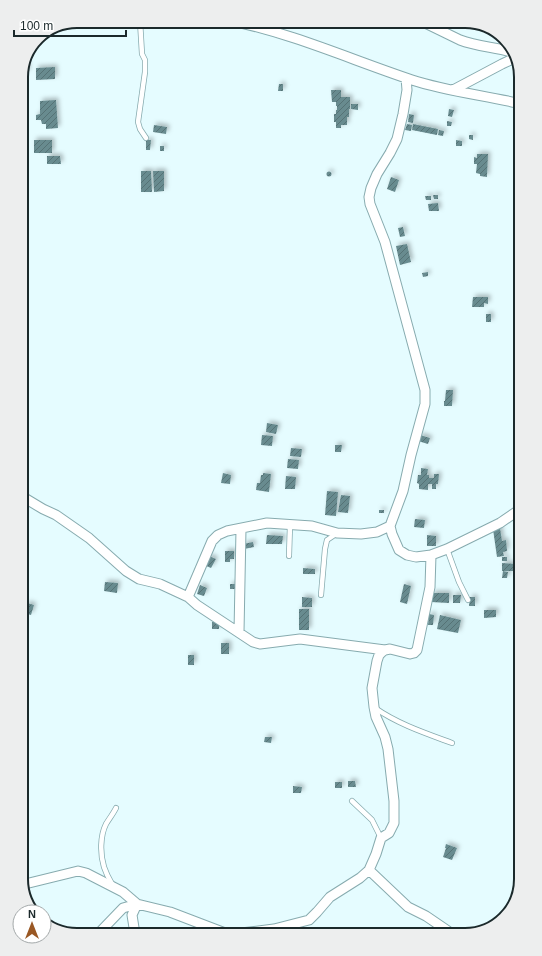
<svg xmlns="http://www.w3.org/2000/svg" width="542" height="956" viewBox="0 0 542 956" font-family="Arial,sans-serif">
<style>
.building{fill:url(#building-hatch);filter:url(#shadow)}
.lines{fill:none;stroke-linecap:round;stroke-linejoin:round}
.lane-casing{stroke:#87abaf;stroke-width:6}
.street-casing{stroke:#87abaf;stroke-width:11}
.lane{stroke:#fff;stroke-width:4.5}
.street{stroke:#fff;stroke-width:9}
.rim{fill:none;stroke:#1b292b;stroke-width:2}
</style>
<defs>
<pattern id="building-hatch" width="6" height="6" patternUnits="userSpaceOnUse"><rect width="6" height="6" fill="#688b8f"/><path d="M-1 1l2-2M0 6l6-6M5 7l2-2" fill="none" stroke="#557275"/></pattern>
<filter id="shadow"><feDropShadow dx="2.5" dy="-2.5" stdDeviation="2" flood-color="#0004"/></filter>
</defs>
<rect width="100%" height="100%" fill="#e5fcff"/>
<!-- building -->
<path class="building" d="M26 63H27L28 72H23V69Z
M55 67V79L36 80V68Z
M279 84H283V91H278Z
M331 90H341V97H350V109H349V117H347V125H341V128H336V122H334V114H336V110H337V106H336V102H332Z
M56 100 58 128 46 129V124H42L41 120H36V115L40 114V101Z
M351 104H358V110L351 109Z
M449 109 454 110 452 117 448 116Z
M409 114 414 115 413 123 408 122Z
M447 121 452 122 451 126H447Z
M407 124 412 125 411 131 405 130Z
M413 124 438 129 437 135 412 130Z
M154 125 167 127 166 134 153 132Z
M439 130 444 131 443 136 438 135Z
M469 135H473V140L469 139Z
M34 140H52V153H34Z
M146 140H151L150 150H146Z
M456 140 462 141V146H456Z
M160 146H164V151H160Z
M477 154H488L487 177 480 176V174L476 173 477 164H474V157L477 158Z
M47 156H60L61 164H47Z
M141 171H151L152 192H141Z
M153 171H164V191L154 192Z
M326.5 174a2.5 2.5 0 1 1 5 0a2.5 2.5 0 1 1-5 0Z
M391 177 399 180 395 192 387 189Z
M433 195H438V199H434Z
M425 196H431V200H426Z
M438 203 439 211H429L428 204Z
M403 227 405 236 400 237 398 228Z
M407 244 411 262 400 265 396 246Z
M428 272V276L423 277 422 273Z
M473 297H488V304L484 303V307H472Z
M486 314H491V322H486Z
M446 390H453L452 406H444V401H445Z
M267 423 278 425 276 434 266 432Z
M262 435 273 436 272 446 261 445Z
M420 435 430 438 428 444 418 441Z
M335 445H342L341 452H335Z
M291 448 302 449 301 457 290 456Z
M288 459 299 460 298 469 287 468Z
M421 468 428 469 427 475H429V478H434V474H439L438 484H436V489H432V484H428V490L419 489V484L417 483 418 475H421Z
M223 473 231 475 230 484 221 483Z
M263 473 271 474 269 492 256 490 257 483H260L261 475H263Z
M286 476 296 477 295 489H285Z
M327 491 338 492 336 516 325 515Z
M341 495 350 496 348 513 338 512Z
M379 510H384V513H379Z
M415 519 425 520 424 528 414 527Z
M500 528 502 541 506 540 507 551 503 552 504 556 497 557 493 529Z
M267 535 283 536 282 544H266Z
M427 535 436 536V546H427Z
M253 542 254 547 244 549 243 544Z
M225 551H234V559H230V562H225Z
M209 556 216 559 211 568 204 565Z
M502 557H507V561H502Z
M502 563 516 564 515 571H502Z
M303 568 315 569V574H303Z
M503 571 508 572 507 578H502Z
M105 582 118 583 117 593 104 591Z
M230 584H236V589H230Z
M404 584 411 586 407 604 400 602Z
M200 585 207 588 204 596 197 594Z
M432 593H449V603L431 602Z
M453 595H461L460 603H453Z
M302 597 312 598V607H302Z
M470 597H475V606H469Z
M27 603 34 605 31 615 24 613Z
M299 609H309V630H299Z
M484 610H496V617L484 618Z
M429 614 434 615 433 625H428Z
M440 615 461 620 458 633 437 629Z
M212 622H219V629H212Z
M221 643H229V654H221Z
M188 655H194V665H188Z
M265 737H272L271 743 264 742Z
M348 781H355L356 787H348Z
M335 782H342V788H335Z
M293 786 302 787 301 793H293Z
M446 844 457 848 452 860 443 857 446 848H445Z"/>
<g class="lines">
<defs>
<path id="lane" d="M140 21 142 54 145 60V72L138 122 140 129 146 138
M447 549 459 582 468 600
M289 556 290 525
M321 595 325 549 327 540 336 534
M375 708C398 724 425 733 452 743
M352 801 372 820 381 838
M112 884C109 879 106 873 104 867 100 854 100 836 106 824 109 819 113 814 116 808"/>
<path id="street" d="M232 21C294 34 352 60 412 80 446 91 482 95 517 103
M421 21 460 40C478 47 497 47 515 53
M406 78 407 90 403 114 397 139 390 153 377 174 371 188 369 197 370 204 385 242 425 390V404L411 455 403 491 390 526 392 534 399 550 407 555 416 557 431 555 447 549 500 523 519 510
M453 90 502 64 517 57
M23 497 43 509 56 515 89 538 126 571 139 579 160 584 188 597 197 605 253 642 260 644 300 639 385 650
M188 597 212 541 218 535 227 531 267 523 312 526 337 533 361 534 377 532 390 526
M239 632 241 529
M369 870 408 907 426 916 448 931
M25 884 78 871 86 873 123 892 137 904 170 912 225 933
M241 933 274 929 309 920 317 912 330 897 360 878 369 870 376 854 381 838 389 833 394 823V801L388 749 385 737 376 717 374 707 372 688 377 661 379 655 382 652 385 650 390 649 410 654 414 653 417 650 430 587 431 555
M135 934 132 915 137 904
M97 935 123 908 137 904"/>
</defs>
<!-- lane casing -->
<use href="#lane" class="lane-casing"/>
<!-- street casing -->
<use href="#street" class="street-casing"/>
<!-- lane -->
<use href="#lane" class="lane"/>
<!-- street -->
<use href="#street" class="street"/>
</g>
<!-- crop -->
<path d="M0 0H542V956H0ZM77 28H465A49 49 0 0 1 514 77V879A49 49 0 0 1 465 928H77A49 49 0 0 1 28 879V77A49 49 0 0 1 77 28Z" fill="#edeeee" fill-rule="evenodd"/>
<path class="rim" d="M77 28H465A49 49 0 0 1 514 77V879A49 49 0 0 1 465 928H77A49 49 0 0 1 28 879V77A49 49 0 0 1 77 28Z"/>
<!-- north arrow -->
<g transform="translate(32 924)"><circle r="19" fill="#ffffff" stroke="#a4a9aa"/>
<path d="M0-3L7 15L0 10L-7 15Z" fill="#9a5824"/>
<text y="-6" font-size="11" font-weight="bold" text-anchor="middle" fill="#1b292b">N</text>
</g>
<!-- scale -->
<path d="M14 30v6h112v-6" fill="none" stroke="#1b292b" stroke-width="2"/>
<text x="20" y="30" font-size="12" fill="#1b292b" stroke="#ffffff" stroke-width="3" paint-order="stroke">100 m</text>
</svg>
